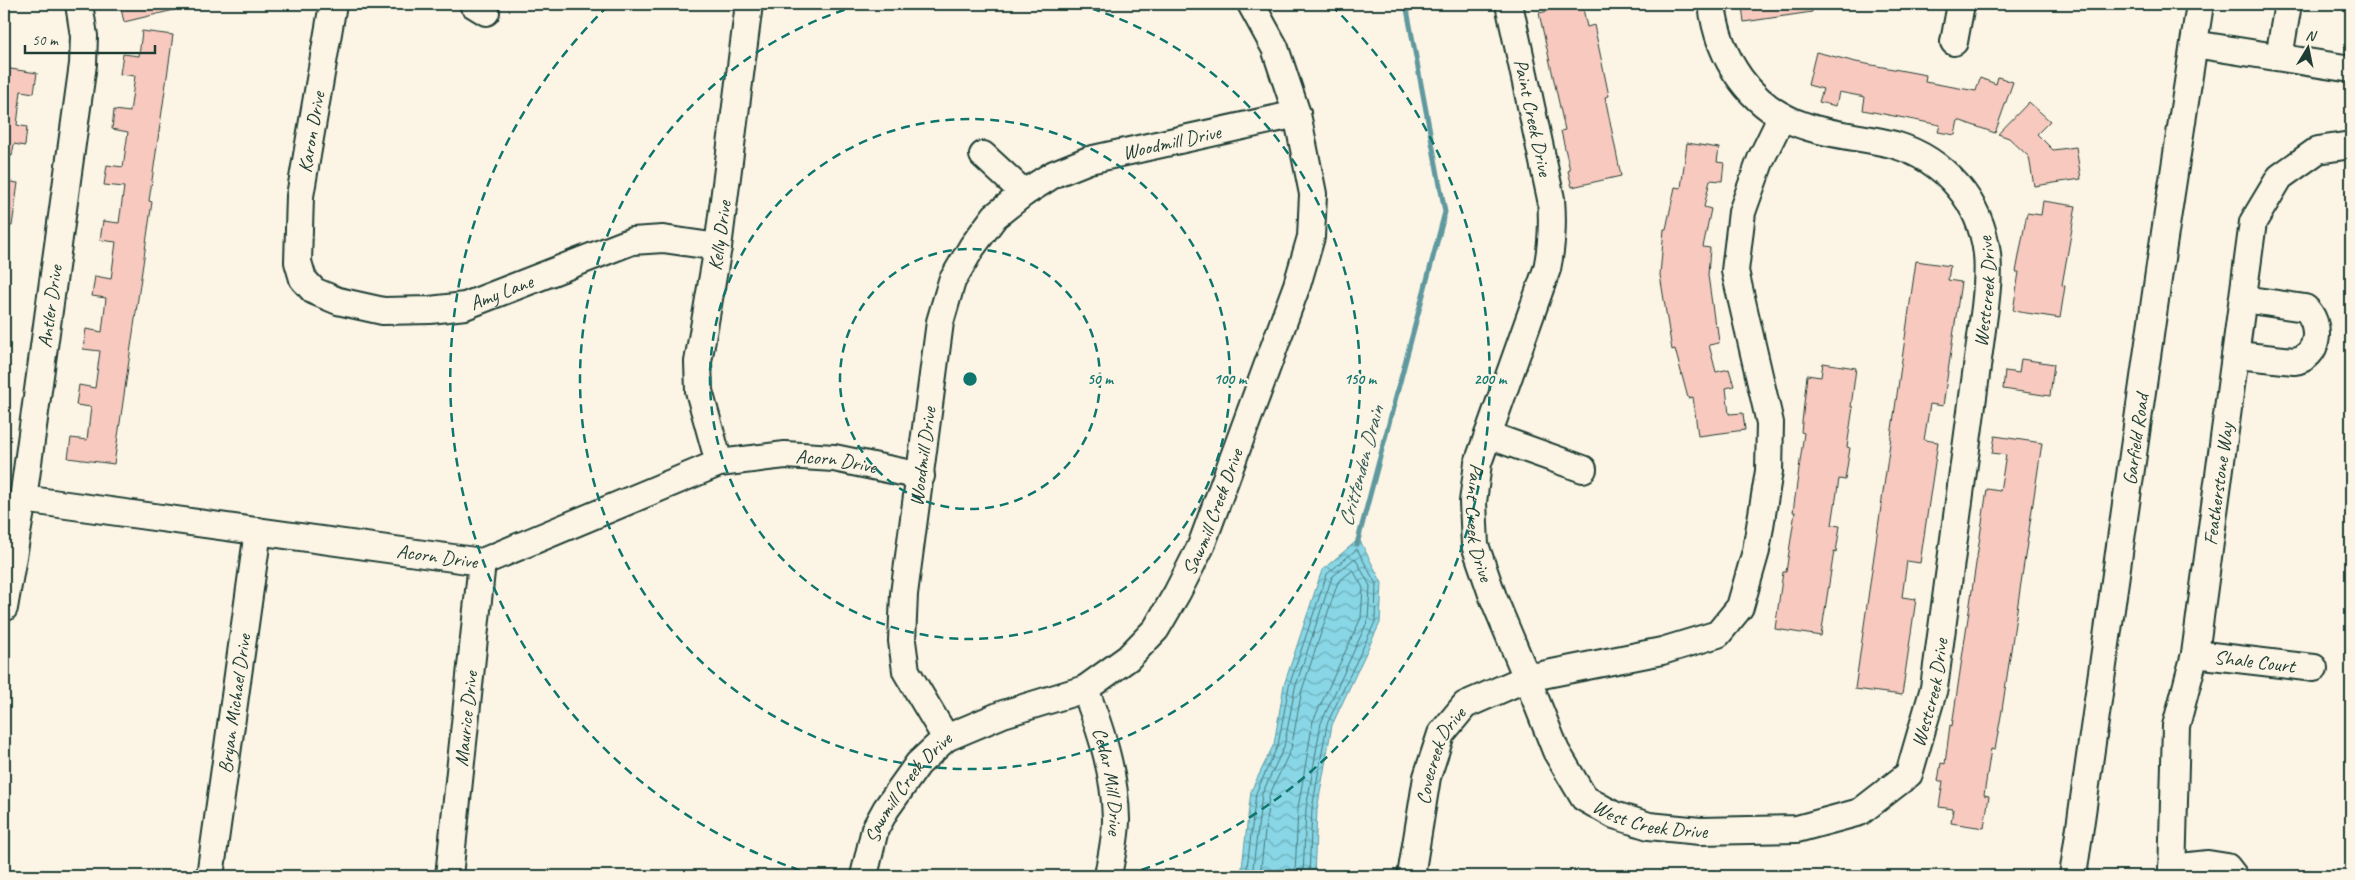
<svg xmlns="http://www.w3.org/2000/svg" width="2355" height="880" viewBox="0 0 2355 880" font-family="Caveat,sans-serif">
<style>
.water{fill:url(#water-waves);stroke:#5e999f}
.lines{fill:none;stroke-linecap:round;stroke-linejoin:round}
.shore{stroke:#497a7b;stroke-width:1}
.stream{stroke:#5e999f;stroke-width:5}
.building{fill:#f8c9be;stroke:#1f3d34}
.minor-casing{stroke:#1f3d34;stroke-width:30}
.minor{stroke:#fcf5e5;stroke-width:26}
.ring{fill:none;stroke:#0f766e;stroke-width:2.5;stroke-dasharray:9 6}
.labels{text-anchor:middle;stroke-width:4.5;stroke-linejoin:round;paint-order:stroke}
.street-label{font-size:20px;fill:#1f3d34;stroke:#fcf5e5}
.water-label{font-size:21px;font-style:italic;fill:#345c58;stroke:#fcf5e5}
.centre{fill:#0f766e;stroke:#fcf5e5;stroke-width:2.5}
.ring-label{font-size:15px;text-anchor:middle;font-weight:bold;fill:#0f766e;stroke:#fcf5e5;stroke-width:4.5;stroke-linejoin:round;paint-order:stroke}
</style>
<defs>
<pattern id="water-waves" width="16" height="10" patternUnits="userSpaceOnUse" patternTransform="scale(1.25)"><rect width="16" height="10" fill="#88d6e6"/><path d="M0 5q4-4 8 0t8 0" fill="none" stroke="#6fafbb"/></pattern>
</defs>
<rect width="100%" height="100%" fill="#fcf5e5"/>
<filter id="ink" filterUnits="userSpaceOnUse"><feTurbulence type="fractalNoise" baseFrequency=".02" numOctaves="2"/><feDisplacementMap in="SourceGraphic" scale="10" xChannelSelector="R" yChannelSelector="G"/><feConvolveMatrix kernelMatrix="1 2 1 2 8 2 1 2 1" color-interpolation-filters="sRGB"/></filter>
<g filter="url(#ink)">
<!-- water -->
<path class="water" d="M1359 539 1382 583 1380 623 1332 725 1317 810 1314 876H1241L1251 791 1274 744 1284 685 1322 570Z"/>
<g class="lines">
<!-- shore -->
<path class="shore" d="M1246 876 1256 793 1278 745 1289 686 1327 574 1357 549 1376 584 1375 622 1327 724 1312 809 1309 876
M1252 876 1262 794 1284 747 1295 688 1332 577 1355 558 1370 586 1368 620 1321 723 1306 809 1303 876
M1260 876 1269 796 1291 749 1302 690 1338 582 1353 570 1363 588 1361 618 1313 721 1298 808 1295 876"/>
<!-- stream -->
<path class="stream" d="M1357 544 1445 212 1406 4"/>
</g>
<!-- building -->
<path class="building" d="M120 4H177L178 9 124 22Z
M1546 4H1582L1587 27 1594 25 1609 96 1605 97 1621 176 1572 187 1568 171 1570 170 1561 131 1565 130 1539 13 1548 11Z
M1753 4H1812V12L1744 22 1742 6Z
M142 31 173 35 149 201 152 202 114 464 68 458 71 438 87 440 91 407 76 405 79 385 95 388 100 351 83 349 86 329 102 332 106 298 92 296 95 276 111 279 116 242 100 240 103 221 119 223 124 187 104 185 107 165 123 167 128 132 112 129 114 110 130 112 135 76 120 74 123 54 139 56Z
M1816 52 1856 62 1926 75 1925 82 1976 91 1980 78 1996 84 1998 77 2013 82 1995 133 1958 120 1955 135 1938 132 1940 125 1863 110 1865 97 1839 92 1836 106 1819 102 1823 89 1808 85Z
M4 68 37 73 34 93 21 91 17 125 27 127 25 146 14 144 12 156 4 155Z
M2029 102 2050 121 2037 134 2053 150 2076 147 2081 179 2034 186 2029 157 2009 138 1998 134Z
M1687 143 1719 148 1717 162 1724 163 1722 181 1710 180 1704 207 1711 209 1703 247 1710 248 1708 275 1715 326H1717L1719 343 1709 345 1716 372 1729 369 1734 386 1726 388 1729 414 1743 413 1745 430 1698 436 1693 397 1688 398 1675 349 1672 350 1660 275 1664 229H1666L1675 187 1681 188Z
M4 181 18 183 12 226H4Z
M2043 201 2076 206 2062 285 2065 286 2060 318 2013 311 2019 272H2016L2027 213 2041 215Z
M1916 261 1950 266 1948 280 1961 282 1943 406 1930 404 1924 440 1938 442 1920 563 1907 561 1902 597 1916 599 1902 695 1855 689Z
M2021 359 2054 364 2050 396 2003 389 2005 371 2019 373Z
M1823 363 1856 368 1851 407H1853L1847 447 1850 448 1845 480 1839 479 1832 525 1840 526 1836 552 1834 551 1821 636 1775 629 1783 572H1786L1795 512H1793L1804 433 1801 432 1807 375 1821 377Z
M1995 436 2042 443 2002 710 1995 750 1991 749 1984 795 1989 796 1984 828 1951 823 1953 809 1939 807 1943 781H1938L1941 763 1945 764 1950 725 1952 726 1987 489 2000 491 2006 455 1992 453Z"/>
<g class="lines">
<defs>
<g id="minor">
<path id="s1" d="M333 4 300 196 298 262 303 279 314 291 338 301 383 311 430 310 465 306 632 241 663 239 718 247"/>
<path d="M473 4 486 12"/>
<path id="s2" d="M1509 4 1551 199C1553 223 1552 245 1547 269L1478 463 1473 502 1475 545 1493 597 1527 678 1662 651 1718 634 1740 607 1756 551 1769 471 1770 423 1735 271 1742 212 1761 159 1782 116"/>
<path d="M1954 42 1961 4"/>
<path d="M2194 44 2351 69"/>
<path d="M2279 57 2288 4"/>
<path d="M983 155 1024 193"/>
<path d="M2237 355 2294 361C2320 358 2322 323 2305 308L2243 299"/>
<path d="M1488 435 1583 469"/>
<path id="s3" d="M719 463 699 391 698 362 718 247 749 4"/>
<path id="s4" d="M23 499 482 562 719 463 785 455 834 458 921 476"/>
<path id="s5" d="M4 608 23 499 83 64 84 36 79 4"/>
<path id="s6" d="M2195 654 2314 668"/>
<path id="s7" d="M1085 689C1101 731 1115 773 1116 819 1116 838 1111 858 1108 876"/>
<path id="s8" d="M946 738 906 671 902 641 904 594 940 322 952 281 972 247 995 216 1024 193 1054 174 1089 160 1297 114"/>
<path d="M2172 868 2208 864 2227 867 2234 876"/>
<path id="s9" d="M210 876 258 531"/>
<path id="s10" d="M449 876 482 562"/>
<path id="s11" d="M864 876 875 829 886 809 918 764 946 738 1003 714 1085 689 1128 658 1156 629 1177 593 1201 546 1297 285 1311 237 1313 194 1297 114 1275 48 1251 4"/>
<path id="s12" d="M1411 876 1427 777 1441 734 1465 705 1527 678 1556 751 1584 798 1614 815 1649 826 1700 831 1797 829 1860 812 1909 774 1934 688 1985 307C1987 289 1989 272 1987 254 1981 202 1945 160 1895 145 1865 137 1834 136 1805 126 1751 109 1718 58 1712 4"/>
<path id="s13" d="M2073 876 2160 265 2200 4"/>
<path id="s14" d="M2172 876 2176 726 2195 654 2253 222 2280 177 2318 150 2351 145"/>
</g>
</defs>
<!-- minor casing -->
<use href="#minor" class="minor-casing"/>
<!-- minor -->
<use href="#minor" class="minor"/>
</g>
</g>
<!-- distance rings -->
<g class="ring">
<circle cx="970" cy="379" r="130"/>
<circle cx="970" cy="379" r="260"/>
<path d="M1077 4A390 390 0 1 1 863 4"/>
<path d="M814 875A520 520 0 0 1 609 5M1331 5A520 520 0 0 1 1126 875"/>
</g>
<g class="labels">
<!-- street labels -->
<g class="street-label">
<text dy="7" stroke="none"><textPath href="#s2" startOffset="116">Paint Creek Drive</textPath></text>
<text transform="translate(311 132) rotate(-80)" y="7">Karon Drive</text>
<text dy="7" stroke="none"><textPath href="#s8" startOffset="745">Woodmill Drive</textPath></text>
<text dy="7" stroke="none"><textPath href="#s3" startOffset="232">Kelly Drive</textPath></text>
<text dy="7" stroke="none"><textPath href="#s1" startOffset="488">Amy Lane</textPath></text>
<text dy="7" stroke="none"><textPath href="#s12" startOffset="1220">Westcreek Drive</textPath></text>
<text dy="7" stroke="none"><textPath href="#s5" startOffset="305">Antler Drive</textPath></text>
<text dy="7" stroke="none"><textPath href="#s13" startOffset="441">Garfield Road</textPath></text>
<text dy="7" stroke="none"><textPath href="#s8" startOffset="294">Woodmill Drive</textPath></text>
<text dy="7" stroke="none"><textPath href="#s4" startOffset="838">Acorn Drive</textPath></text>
<text dy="7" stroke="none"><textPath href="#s14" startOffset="396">Featherstone Way</textPath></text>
<text dy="7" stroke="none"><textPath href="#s11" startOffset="536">Sawmill Creek Drive</textPath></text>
<text dy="7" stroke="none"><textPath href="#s2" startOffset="536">Paint Creek Drive</textPath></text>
<text dy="7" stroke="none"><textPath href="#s4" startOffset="418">Acorn Drive</textPath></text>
<text dy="7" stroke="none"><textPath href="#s6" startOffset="60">Shale Court</textPath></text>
<text dy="7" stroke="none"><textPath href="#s12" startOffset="815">Westcreek Drive</textPath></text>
<text dy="7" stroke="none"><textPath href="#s9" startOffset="174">Bryan Michael Drive</textPath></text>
<text dy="7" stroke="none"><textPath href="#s10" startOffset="158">Maurice Drive</textPath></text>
<text dy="7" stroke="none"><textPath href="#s12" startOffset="125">Covecreek Drive</textPath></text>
<text dy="7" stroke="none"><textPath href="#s7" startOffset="96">Cedar Mill Drive</textPath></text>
<text dy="7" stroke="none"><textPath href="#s11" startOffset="101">Sawmill Creek Drive</textPath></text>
<text dy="7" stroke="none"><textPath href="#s12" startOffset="455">West Creek Drive</textPath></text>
</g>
<!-- water labels -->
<g class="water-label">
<text transform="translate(1361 466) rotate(-75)" y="7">Crittenden Drain</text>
</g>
</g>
<circle cx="970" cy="379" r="8" class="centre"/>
<g class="ring-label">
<text x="1100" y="384">50 m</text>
<text x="1230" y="384">100 m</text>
<text x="1360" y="384">150 m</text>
<text x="1490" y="384">200 m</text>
</g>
<!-- margin -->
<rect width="2355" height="880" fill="none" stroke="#fcf5e5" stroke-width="20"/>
<rect x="10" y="10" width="2335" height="860" fill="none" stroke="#1f3d34" stroke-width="2" filter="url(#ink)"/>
<!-- north arrow -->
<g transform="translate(2308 48) rotate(10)" stroke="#fcf5e5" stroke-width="4" paint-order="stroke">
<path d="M0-4L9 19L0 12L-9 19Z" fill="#1f3d34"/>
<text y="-8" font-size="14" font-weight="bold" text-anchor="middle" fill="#1f3d34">N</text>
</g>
<!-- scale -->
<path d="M25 45v8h130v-8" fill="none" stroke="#1f3d34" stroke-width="2.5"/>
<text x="32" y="45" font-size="15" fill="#1f3d34" stroke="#fcf5e5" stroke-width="4" paint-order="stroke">50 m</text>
</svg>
